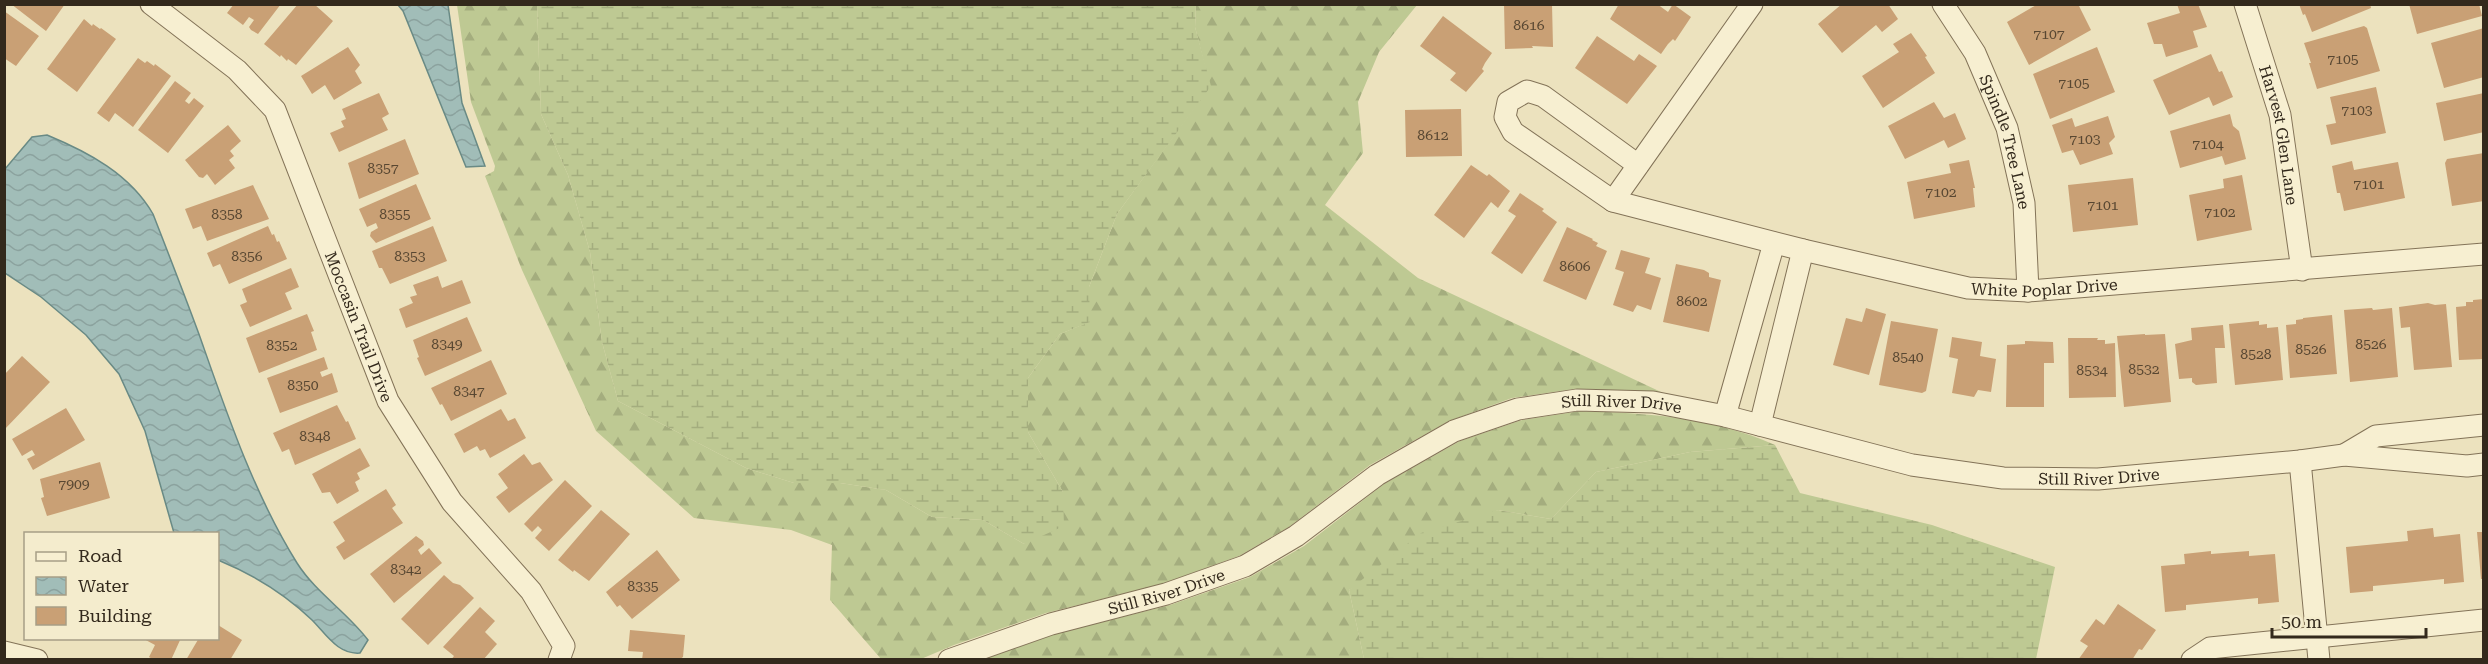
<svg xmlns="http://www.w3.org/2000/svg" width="2488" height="664" viewBox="0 0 2488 664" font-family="'Roboto Serif',serif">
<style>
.forest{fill:url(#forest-firs)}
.wetland{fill:url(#wetland-marsh)}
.water{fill:url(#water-waves);stroke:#698a85;stroke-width:1.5}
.building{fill:#c9a075}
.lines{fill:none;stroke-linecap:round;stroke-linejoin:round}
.minor-casing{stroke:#837358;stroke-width:23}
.minor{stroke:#f7efd1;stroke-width:21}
.labels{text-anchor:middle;stroke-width:4.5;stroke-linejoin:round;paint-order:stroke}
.number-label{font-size:14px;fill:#584732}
.street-label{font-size:16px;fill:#33291c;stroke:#f4eccd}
</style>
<defs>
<pattern id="forest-firs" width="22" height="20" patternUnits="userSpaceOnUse" patternTransform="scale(1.5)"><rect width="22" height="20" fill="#bec993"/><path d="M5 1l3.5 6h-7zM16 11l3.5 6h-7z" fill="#a4ad7e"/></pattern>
<pattern id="wetland-marsh" width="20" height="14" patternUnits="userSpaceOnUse" patternTransform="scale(1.5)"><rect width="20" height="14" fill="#bec993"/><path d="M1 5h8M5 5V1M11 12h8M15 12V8" fill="none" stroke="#a4ad7e"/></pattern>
<pattern id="water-waves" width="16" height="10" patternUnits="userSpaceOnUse" patternTransform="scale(1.5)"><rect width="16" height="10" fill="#a1bdb8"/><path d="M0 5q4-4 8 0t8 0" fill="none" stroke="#8ba29e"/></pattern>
</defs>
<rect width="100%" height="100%" fill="#ece2be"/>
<!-- forest -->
<path class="forest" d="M457 5H537L541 114 568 175 590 252 602 342 618 401 746 468 794 483H840L886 490 932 517 983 520 1024 544 1063 492 1028 432V378L1060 334 1089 322V287L1117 214 1210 86 1195 27 1196 5H1417L1379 52 1358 102 1363 153 1325 205 1418 278 1661 392 1575 389 1512 398 1449 421 1370 465 1289 527 1239 556 1162 584 1046 613 954 645 921 659H881L830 600 832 545 791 530 694 518 596 431 522 270 485 176 494 171 495 166 471 102Z
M1580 411C1646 413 1713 417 1775 445L1690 452 1596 472 1551 519 1498 510 1349 590 1364 659 982 660 1055 634 1170 605 1250 577 1304 546 1384 484 1460 441 1522 420Z"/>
<!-- wetland -->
<path class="wetland" d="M537 5H1196L1195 27 1211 86 1117 214 1089 287 1090 322 1060 334 1028 378V432L1063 492 1064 526 1024 544 983 520 932 517 886 490 840 483H794L746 468 618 401 602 342 590 252 568 175 541 114Z
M1775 445 1800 493 1932 525 2055 567 2036 659H1364L1349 590 1421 533 1498 510 1551 519 1596 472 1690 452Z"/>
<!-- water -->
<path class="water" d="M398 5H448L462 103 485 166 466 167 403 11Z
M47 135C88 152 130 174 153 214 169 255 185 296 200 337 227 414 254 494 297 563 316 593 347 612 368 640L360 653C338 655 326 634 312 620 285 594 252 574 218 560V534L174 533 145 431 119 374 86 335 41 297 5 273V169L32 137Z"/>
<!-- building -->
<path class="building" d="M11 4H65L46 31Z
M234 4H281L258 34 251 30 249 27 254 20 249 17 243 25 227 13Z
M298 4H314L333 21 296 65 288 59 287 61 281 55 280 57 264 44Z
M1504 4H1552L1553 47 1532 46 1533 48 1505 49Z
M1619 4H1657L1668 12 1673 4 1691 17 1675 41 1673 39 1668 44 1661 54 1610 19Z
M1842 4H1888L1898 19 1882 32 1876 25 1842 53 1818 24Z
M2038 4H2078L2091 30 2029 65 2007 22Z
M2177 4H2198L2207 27 2193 31 2198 47 2166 57 2162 44H2154L2147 23 2180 13Z
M2299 4H2370L2371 8 2312 32 2305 14 2303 15Z
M2409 4H2479L2482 16 2417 34Z
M4 11 39 36 16 66 4 58Z
M1443 16 1492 53 1485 63 1482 69 1484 71 1466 92 1450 80 1456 73 1420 46Z
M84 19 92 26 93 24 100 29 101 28 116 39 77 92 47 69Z
M2364 26 2367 28 2380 71 2317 89 2309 63H2311L2304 43Z
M2484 28V49H2482L2484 77 2444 88 2431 43Z
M1911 33 1927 56 1925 57 1935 73 1883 108 1862 76 1899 52 1893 44Z
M1597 36 1634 61 1639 54 1657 66 1627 104 1575 68Z
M348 47 360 65 355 71 362 83 334 100 325 85 312 94 301 76Z
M2097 47 2115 92 2050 119 2033 74Z
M2211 54 2219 72 2222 71 2233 97 2213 106 2209 97 2169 115 2153 80Z
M138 58 145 63 147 61 154 66 155 64 171 76 133 127 115 113 109 122 97 113Z
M175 81 191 93 185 101 189 104 194 98 204 106 168 153 138 130Z
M2376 87 2386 133 2331 145 2326 125 2336 123 2330 97Z
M379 93 389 114 382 118 388 130 339 152 330 133 344 127 341 121 346 119 342 109Z
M2484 93V132L2444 141 2436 103Z
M1934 102 1944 118 1955 113 1966 139 1948 148 1944 140 1905 159 1888 126Z
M1461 109 1462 156 1406 157 1405 110Z
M2230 114 2233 126 2239 131 2246 159 2225 165 2222 156 2180 168 2170 131Z
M2108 116 2115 137 2109 143 2113 154 2080 165 2073 150 2062 153 2052 125 2072 118 2075 127Z
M228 125 241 141 230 151 234 156 229 160 235 168 215 185 207 174 203 178 199 177 185 160Z
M405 139 419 174 359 199 348 163Z
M2484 153V201L2452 206 2445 163 2447 159Z
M1969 160 1975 188H1973L1975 207 1914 219 1907 182 1951 173 1949 164Z
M2352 161 2354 170 2398 162 2405 198 2344 211 2340 193H2337L2332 166Z
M1471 165 1487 176 1489 174 1510 191 1498 208 1491 202 1464 238 1434 215Z
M2242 175 2252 230 2197 241 2189 195 2224 188 2223 179Z
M2133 178 2138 225 2073 232 2068 185Z
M416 184 431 219 376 243 370 236 371 232 378 228 376 223 367 227 359 209Z
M253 185 269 219 207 241 201 226 193 229 185 209Z
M1520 193 1544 209 1542 211 1557 222 1522 274 1491 253 1516 216 1508 211Z
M268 226 272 235 274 234 277 242 279 241 287 259 229 284 220 264 213 267 207 253Z
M433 226 447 261 390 284 382 268H379L372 251Z
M1567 227 1593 239 1592 240 1598 243 1596 246 1607 251 1586 300 1543 281Z
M1621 250 1650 258 1645 273 1661 278 1651 310 1637 305 1633 312 1613 305 1624 272 1615 269Z
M1676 264 1704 270 1709 273V277L1721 280 1709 332 1663 322Z
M291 268 299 287 285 293 292 309 250 327 240 305 247 302 242 289Z
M438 276 442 288 462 280 471 303 406 328 399 309 413 303 410 297 417 295 413 285Z
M2484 299V359L2459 360 2456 307 2466 306V302H2473V300Z
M2428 303 2435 305 2446 304 2452 367 2414 370 2410 327 2401 328 2399 307Z
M1866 308 1886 314 1869 375 1833 365 1846 318 1862 322Z
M2372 308 2373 310 2392 308 2398 377 2350 382 2344 310Z
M307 314 314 331 311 332 317 350 259 373 246 338Z
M2332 315 2337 374 2290 378 2286 325 2296 324V320L2303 319V318Z
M467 317 482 351 425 376 417 358 419 357 413 340Z
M1891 321 1938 329 1926 391 1922 393 1879 385Z
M2259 321V325L2267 324V328L2278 327 2283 380 2235 385 2229 324Z
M2223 325 2225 348H2215L2217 383 2196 385 2192 382V378L2179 379 2175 344 2192 340 2191 328Z
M2145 334V335L2165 334 2171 402 2124 407 2117 336Z
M1952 337 1982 342 1980 356 1996 359 1991 392 1978 390 1974 397 1952 393 1958 359 1949 357Z
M2068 338H2098L2097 340H2105V344L2115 343 2116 397 2069 398Z
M2025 341 2053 342 2054 363H2044V407H2006L2007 345 2025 344Z
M22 356 50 382 4 430V375Z
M324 357 328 369 320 372 322 377 332 373 338 392 280 413 267 378Z
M491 360 507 394 451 421 442 404 440 405 431 388Z
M337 405 346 422 348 421 356 439 295 465 289 449 282 452 273 433Z
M66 408 85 440 33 470 27 459 35 455 32 450 22 456 12 439Z
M501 409 508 421 515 418 526 438 490 458 485 449 480 451 477 446 464 453 454 434Z
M360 448 370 466 357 473 360 479 355 482 359 491 337 504 330 492 322 493 312 474Z
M524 454 532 465 540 462 553 480 509 513 496 497 508 488 498 474Z
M100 462 110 498 47 516 41 498 44 497 40 479Z
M565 480 592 506 549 551 535 538 542 530 538 526 532 532 524 524Z
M386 489 396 505 392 508 403 523 344 560 336 547 345 541 333 522Z
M601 510 630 534 589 581 574 570 573 572 558 560Z
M2433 528 2434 537 2460 534 2464 582 2444 584V579L2405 583 2373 586V591L2350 593 2346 547 2408 541 2407 531Z
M2477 532H2484V579H2481Z
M416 536 423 541 424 545 418 550 421 555 429 548 442 563 394 603 370 574Z
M657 550 680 580 632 619 620 605 617 607 606 592Z
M2211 551V554L2249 551V556L2275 554 2279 602 2258 604V598L2186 605V610L2165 612 2161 566 2185 564 2184 554Z
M444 575 453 583 460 585 474 598 428 645 401 619Z
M2118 604 2156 630 2142 650 2139 649 2132 660H2078L2088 646 2080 641 2096 619 2104 625Z
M480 607 495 621 485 632 497 644 483 660H451L454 656 443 647Z
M218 625 242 640 230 660H186L199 638H218Z
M630 630 685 635 683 657 680 659 642 660 643 652 628 651Z
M142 638H181L171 660H154L149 657 155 645Z"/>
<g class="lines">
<defs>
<g id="minor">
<path id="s1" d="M151 4 237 70 275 110 388 401 452 502 531 591 564 646 559 660"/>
<path id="s2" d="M1943 4 1975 53 2007 128 2024 203 2028 291"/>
<path id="s3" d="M2245 4 2280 115 2302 270"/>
<path id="s4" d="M1638 165 1543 96 1527 91 1508 102 1505 117 1513 132 1613 201 1803 250 1968 288 2028 291 2484 254"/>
<path d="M1613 201 1752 4"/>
<path d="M1725 416 1774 243"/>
<path d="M1760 425 1803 250"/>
<path d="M2344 455 2376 436 2484 425"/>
<path d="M2300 461 2319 660"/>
<path d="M4 652 37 660"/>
<path id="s5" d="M949 660 1051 624 1166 594 1245 566 1296 536 1377 475 1454 431 1518 409 1577 400 1653 402 1725 416 1912 465 2003 478 2098 479 2300 461 2344 455 2467 466 2484 464"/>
<path d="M2192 660 2210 648 2484 620"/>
</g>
</defs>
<!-- minor casing -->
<use href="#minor" class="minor-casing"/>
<!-- minor -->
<use href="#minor" class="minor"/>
</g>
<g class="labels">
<!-- number labels -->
<g class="number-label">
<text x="1529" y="30">8616</text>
<text x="2049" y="39">7107</text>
<text x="2343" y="64">7105</text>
<text x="2074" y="88">7105</text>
<text x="2357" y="115">7103</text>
<text x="1433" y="140">8612</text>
<text x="2085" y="144">7103</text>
<text x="2208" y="149">7104</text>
<text x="383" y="173">8357</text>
<text x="2369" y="189">7101</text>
<text x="1941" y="197">7102</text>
<text x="2103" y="210">7101</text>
<text x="2220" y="217">7102</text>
<text x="227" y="219">8358</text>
<text x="395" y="219">8355</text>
<text x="247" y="261">8356</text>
<text x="410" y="261">8353</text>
<text x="1575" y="271">8606</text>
<text x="1692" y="306">8602</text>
<text x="447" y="349">8349</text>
<text x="2371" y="349">8526</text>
<text x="282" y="350">8352</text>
<text x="2311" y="354">8526</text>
<text x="2256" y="359">8528</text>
<text x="1908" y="362">8540</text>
<text x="2144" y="374">8532</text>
<text x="2092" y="375">8534</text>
<text x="303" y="390">8350</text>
<text x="469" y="396">8347</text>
<text x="315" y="441">8348</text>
<text x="74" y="489">7909</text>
<text x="406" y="574">8342</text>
<text x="643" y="591">8335</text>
</g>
<!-- street labels -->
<g class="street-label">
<text dy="6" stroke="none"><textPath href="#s3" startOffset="136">Harvest Glen Lane</textPath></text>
<text dy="6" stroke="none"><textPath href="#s2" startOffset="153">Spindle Tree Lane</textPath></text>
<text dy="6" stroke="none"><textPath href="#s4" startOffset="752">White Poplar Drive</textPath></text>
<text dy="6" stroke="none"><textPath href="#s1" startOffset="396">Moccasin Trail Drive</textPath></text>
<text dy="6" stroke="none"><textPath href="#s5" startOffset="732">Still River Drive</textPath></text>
<text dy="6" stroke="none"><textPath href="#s5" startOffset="1218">Still River Drive</textPath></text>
<text dy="6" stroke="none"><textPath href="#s5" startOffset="228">Still River Drive</textPath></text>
</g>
</g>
<!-- border -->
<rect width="2488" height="664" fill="none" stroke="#33291c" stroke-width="12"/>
<!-- legend -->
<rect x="24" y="532" width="195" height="108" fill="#f4eccd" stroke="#a79e86" stroke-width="1.5"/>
<rect x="36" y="552" width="30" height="9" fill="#f7efd1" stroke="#a79e86" stroke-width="1.5"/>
<text x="78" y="562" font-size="18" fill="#33291c">Road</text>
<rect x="36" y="577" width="30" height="18" fill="url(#water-waves)" stroke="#a79e86" stroke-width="1.5"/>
<text x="78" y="592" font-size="18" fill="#33291c">Water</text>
<rect x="36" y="607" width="30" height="18" fill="#c9a075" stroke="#a79e86" stroke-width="1.5"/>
<text x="78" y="622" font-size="18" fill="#33291c">Building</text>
<!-- scale -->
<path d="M2272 628v9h154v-9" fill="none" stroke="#33291c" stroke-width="3"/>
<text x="2281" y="628" font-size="18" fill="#33291c" stroke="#f4eccd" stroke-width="4.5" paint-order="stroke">50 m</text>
</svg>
